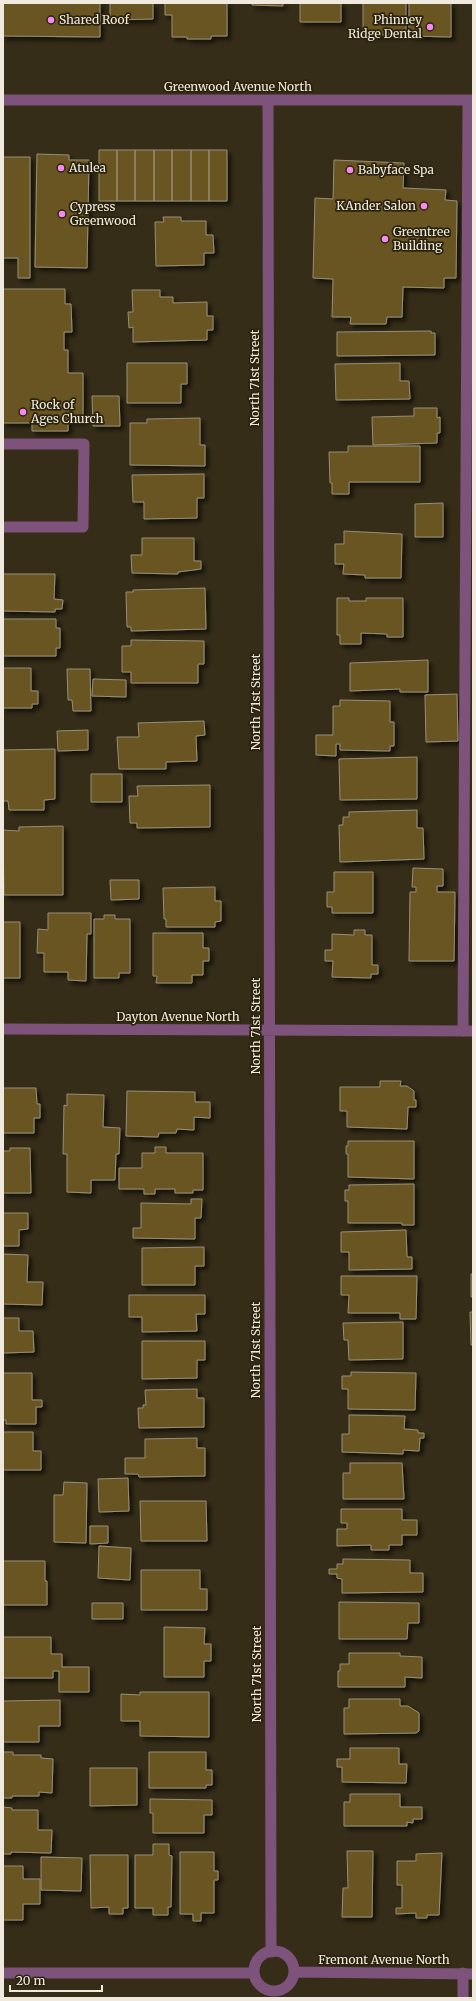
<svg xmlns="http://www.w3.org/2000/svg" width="476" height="2001" viewBox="0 0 476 2001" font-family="Merriweather,serif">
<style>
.building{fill:#675420;stroke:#988f77;filter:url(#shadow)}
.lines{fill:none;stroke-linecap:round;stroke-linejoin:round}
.service{stroke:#7d527b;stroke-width:11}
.minor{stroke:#7d527b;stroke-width:11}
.tertiary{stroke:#7d527b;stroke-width:11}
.poi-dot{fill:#f489f1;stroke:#2b230e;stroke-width:1.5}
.labels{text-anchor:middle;stroke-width:3.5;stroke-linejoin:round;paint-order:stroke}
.poi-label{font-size:12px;fill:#efeadd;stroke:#2b230e;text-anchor:start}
.street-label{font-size:12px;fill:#efeadd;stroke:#2b230e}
</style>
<defs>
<filter id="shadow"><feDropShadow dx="3.5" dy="3.5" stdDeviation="2" flood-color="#0009"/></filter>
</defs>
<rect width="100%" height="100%" fill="#352d18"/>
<!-- building -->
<path class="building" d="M3 3H100V37L3 36Z
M110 3H153V19L110 20Z
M165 3H227V36H211V39H187V37H172V15H165Z
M252 3H283V6L252 5Z
M300 3H341V22H300Z
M363 3H406V35H363Z
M409 3H451V37L409 36Z
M99 150H117V201H99Z
M117 150H135V201H117Z
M135 150H154V201H135Z
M154 150H172V201H154Z
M172 150H191V201H172Z
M191 150H209V201H191Z
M209 150H227V201H209Z
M37 154 69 155V160H89L87 268 35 267Z
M3 157H30V278H18V258H3Z
M334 160 404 163 403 188 446 190 445 200 457 201 456 278H444V288L403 287 402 317H387L386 324H350L351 317H332L333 279 313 278 315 198 333 199Z
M163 217H181V221H206V235H213L214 253H204V265L156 266 155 222H164Z
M3 289H65V304H71L72 332H64V350H68V373H83V421H68V431H32V423H3Z
M132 290H160V297H173V303L207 302V316H213V330H207V340L133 342V327L129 328 128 312H133Z
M431 331V333H435V355L337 356V332Z
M127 363H187V384H181V403H127Z
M400 363V381H409L410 399 336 400 335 364Z
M92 396H119L120 426H93Z
M414 408H437V418L440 417V433H437V443L373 445 372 417 414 416Z
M200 418V445H205V466L130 465V423H147V419Z
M348 446H420V482H349V494H332V483H330L329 452H348Z
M204 474V498H197V518L144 519V502H133L132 475Z
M443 503V537H415V504Z
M344 531 402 534 401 578H365V575L343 574 344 564H335V544H344Z
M142 538H194V561H201V569L178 572V574L132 573 131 555H142Z
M3 574H55L54 599 63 600 62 609H55V612L3 611Z
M205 588 206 629 131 631V627H127L126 592H133V590Z
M337 598H349V601H366V598H403V637H387V634L361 633V644H340V635H337Z
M3 619H56V628H60V648H56V656H3Z
M131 640 204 641V664H198V683H131V672H122V646H131Z
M428 660V692H400V689L350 691V663Z
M3 668H31V691H38V704H32V708H3Z
M67 669H90L91 711H73L72 700H68Z
M93 679 126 680V697L92 696Z
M457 694 458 741 426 742 425 695Z
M340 700 390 701V722H394V746H390V751L340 750V744H336V756L316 755V735H333V706H340Z
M204 721 205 735 196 736 197 761 166 762V769H119L117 737H139L138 723Z
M88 730V750L58 751 57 731Z
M55 749V799L44 800V810H9L8 801H3V750Z
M417 757V799L340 800 339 759Z
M91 774H122V802H91Z
M210 785V827L137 828V823H130L129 796H138L137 786Z
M417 810V828H423L424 859 340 862 339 825H343V817H349V812Z
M63 826V895H4L3 830 19 831V827Z
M413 868 443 869V886H437V892H455L454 961H409L410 892H416V887H412Z
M334 872H373V913H332V907H327V892H334Z
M110 880H139V899L111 900Z
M215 887V901H221V921L215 922V927H166V919H164L163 888Z
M48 913H91V934H87L86 981 68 980V972H44V953H37L38 929 48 930Z
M104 915H115V919H130V973H119V978H94V919H104Z
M3 922H20V978H3Z
M354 930H365V935H372V965H378V974H371V978L332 977 333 961H325V950H332V934L354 935Z
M153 933H203V948H209V961H203V975H192V983H156L157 976H153Z
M380 1081H401L400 1086H407L414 1091V1100H416V1107H408L407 1129 347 1127V1111H340V1087H380Z
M3 1088H36L37 1104H40V1118H34V1133H3Z
M127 1091 195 1092V1102H210V1118L194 1117V1130L177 1129 176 1133H159L158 1137 126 1136Z
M67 1094 104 1095 103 1127 120 1128 119 1154H116L115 1180H91V1193L67 1192V1154H63L64 1105 67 1106Z
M348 1141H414V1179L348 1177V1154H346V1146H348Z
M155 1147H166V1153H203V1190H193V1193H175V1189H155V1194H144V1189H119V1168H142V1153H155Z
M10 1148H30L31 1193H3V1151H10Z
M414 1184V1225H402V1223H348V1201H345V1190H349V1185Z
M191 1199H202L201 1218H195V1239L133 1238V1228H141V1203L191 1204Z
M3 1213H28V1229L19 1230V1246H3Z
M406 1230 407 1257H412V1269L349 1270V1252H341V1232Z
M204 1247V1266H195V1285H142V1248Z
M3 1254 28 1255 27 1282H43L42 1305 3 1304Z
M471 1274H473V1297H471Z
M341 1276H417L416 1319H400V1313H348L349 1295H341Z
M129 1295H205V1314H196L197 1331 142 1332V1317H129Z
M470 1312H473V1345H471Z
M3 1318H19V1331H33L34 1352 3 1353Z
M403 1322V1359L349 1360 348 1340H344L343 1323Z
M142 1341H205V1360H197V1378L142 1379Z
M351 1372 416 1373 415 1410 348 1409V1389H342V1376H351Z
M3 1373H32V1400H42V1407H36V1424H6V1420H3Z
M197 1389V1398H204V1427L139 1428 138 1408H143V1405H146L145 1390Z
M349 1415 405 1416 404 1429 418 1430V1433H424V1438H420L419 1451 403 1450V1454L342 1452V1434H349Z
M3 1432H33V1451H41V1470H3Z
M197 1438V1448H205V1476L139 1477 138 1474H125V1458H145V1439Z
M350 1463H402L404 1499H343V1473H350Z
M128 1478 129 1511 99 1512 98 1479Z
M64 1482 87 1483 86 1543 54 1542V1495H63Z
M140 1501H206L207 1541H141Z
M341 1509H402V1520H417V1535H402V1545H389V1550H371V1545L337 1546V1529H347V1523H341Z
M90 1526H108V1543L90 1544Z
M99 1546 131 1548 130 1580 98 1578Z
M343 1559 410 1560V1573H423V1592L342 1593V1579L337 1578V1574H329V1569H337V1564H343Z
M3 1561H45V1581H47V1605H3Z
M141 1570H200V1589H207V1610H141Z
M339 1602 419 1603V1623H408L407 1639H339Z
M92 1603H123V1619H92Z
M164 1627 205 1628 204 1644H211V1661H204V1677H164Z
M3 1637H51V1654H62V1667H89V1692H59V1671H53V1678H3Z
M349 1653H400V1656L422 1657V1678L405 1677V1687H338V1671H340V1664H349Z
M140 1692H209V1737L140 1736V1721H121V1694L140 1695Z
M349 1699H400V1706H408L419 1713V1731L416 1733 344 1734V1708H349Z
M60 1700V1726H39V1742H3V1701Z
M350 1748H399V1764H407L406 1783 342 1782V1767H337V1759H350Z
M3 1752H13V1755H41V1758L53 1759 52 1793 39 1792V1796H12V1798H3Z
M149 1752H206V1770H212V1785H206V1788H149Z
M90 1768H137V1805L90 1806Z
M350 1794H400V1807H422V1819H413V1823L407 1822V1826H344V1802H350Z
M150 1799 212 1800V1815H204V1833H153V1813H150Z
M3 1807 12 1808V1810H38V1830H52L51 1853 11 1852V1854H3Z
M153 1844H169V1855L172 1856 171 1907H168V1915H153V1908H135V1855H153Z
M347 1851H373L372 1917H342L343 1888H348Z
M180 1852H214V1871H218V1880H214V1913H201V1921H193V1914H180Z
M442 1853 439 1915H427V1918H416V1913L396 1914V1908H402V1885H397V1861H416V1854Z
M90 1855H128V1908H123V1914H109V1907L91 1908Z
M41 1857 82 1858 81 1891 41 1890Z
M3 1866H23V1879H40V1904H23V1920H3Z"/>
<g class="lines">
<!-- service -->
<path class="service" d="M3 444H84L83 527H3
M463 1031 468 101
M463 1973V1998"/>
<!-- minor -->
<path class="minor" d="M268 101 271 1952
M3 1029 473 1031
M254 1971a20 20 0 1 1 40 0a20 20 0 1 1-40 0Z
M294 1972 473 1974
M3 1973H254"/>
<!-- tertiary -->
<path class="tertiary" d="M3 100H473"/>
</g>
<!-- markers -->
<g class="poi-dot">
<circle cx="51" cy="20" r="4"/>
<circle cx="430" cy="27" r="4"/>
<circle cx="61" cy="168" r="4"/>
<circle cx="350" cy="170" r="4"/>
<circle cx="424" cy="206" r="4"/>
<circle cx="62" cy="214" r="4"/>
<circle cx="385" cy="239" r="4"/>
<circle cx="23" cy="412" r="4"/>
</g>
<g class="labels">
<!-- poi labels -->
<g class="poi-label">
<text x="59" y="24">Shared Roof</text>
<text x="422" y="24" text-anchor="end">Phinney<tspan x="422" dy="14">Ridge Dental</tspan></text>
<text x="69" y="172">Atulea</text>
<text x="358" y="174">Babyface Spa</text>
<text x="416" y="210" text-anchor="end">KAnder Salon</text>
<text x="70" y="211">Cypress<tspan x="70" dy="14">Greenwood</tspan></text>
<text x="393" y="236">Greentree<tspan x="393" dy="14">Building</tspan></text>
<text x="31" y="409">Rock of<tspan x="31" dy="14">Ages Church</tspan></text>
</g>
<!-- street labels -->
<g class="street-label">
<text x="238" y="91">Greenwood Avenue North</text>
<text transform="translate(255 378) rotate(-90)" y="4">North 71st Street</text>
<text transform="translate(256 702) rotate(-90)" y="4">North 71st Street</text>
<text x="178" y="1021">Dayton Avenue North</text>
<text transform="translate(256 1026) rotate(-90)" y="4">North 71st Street</text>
<text transform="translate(256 1350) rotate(-90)" y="4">North 71st Street</text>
<text transform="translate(257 1674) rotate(-90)" y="4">North 71st Street</text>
<text x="384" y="1964">Fremont Avenue North</text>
</g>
</g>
<!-- border -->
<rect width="476" height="2001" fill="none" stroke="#efeadd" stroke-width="8"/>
<!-- scale -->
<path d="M10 1985v6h92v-6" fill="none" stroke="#efeadd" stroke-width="2"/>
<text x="16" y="1985" font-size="12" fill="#efeadd" stroke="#2b230e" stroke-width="3" paint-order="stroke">20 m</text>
</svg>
